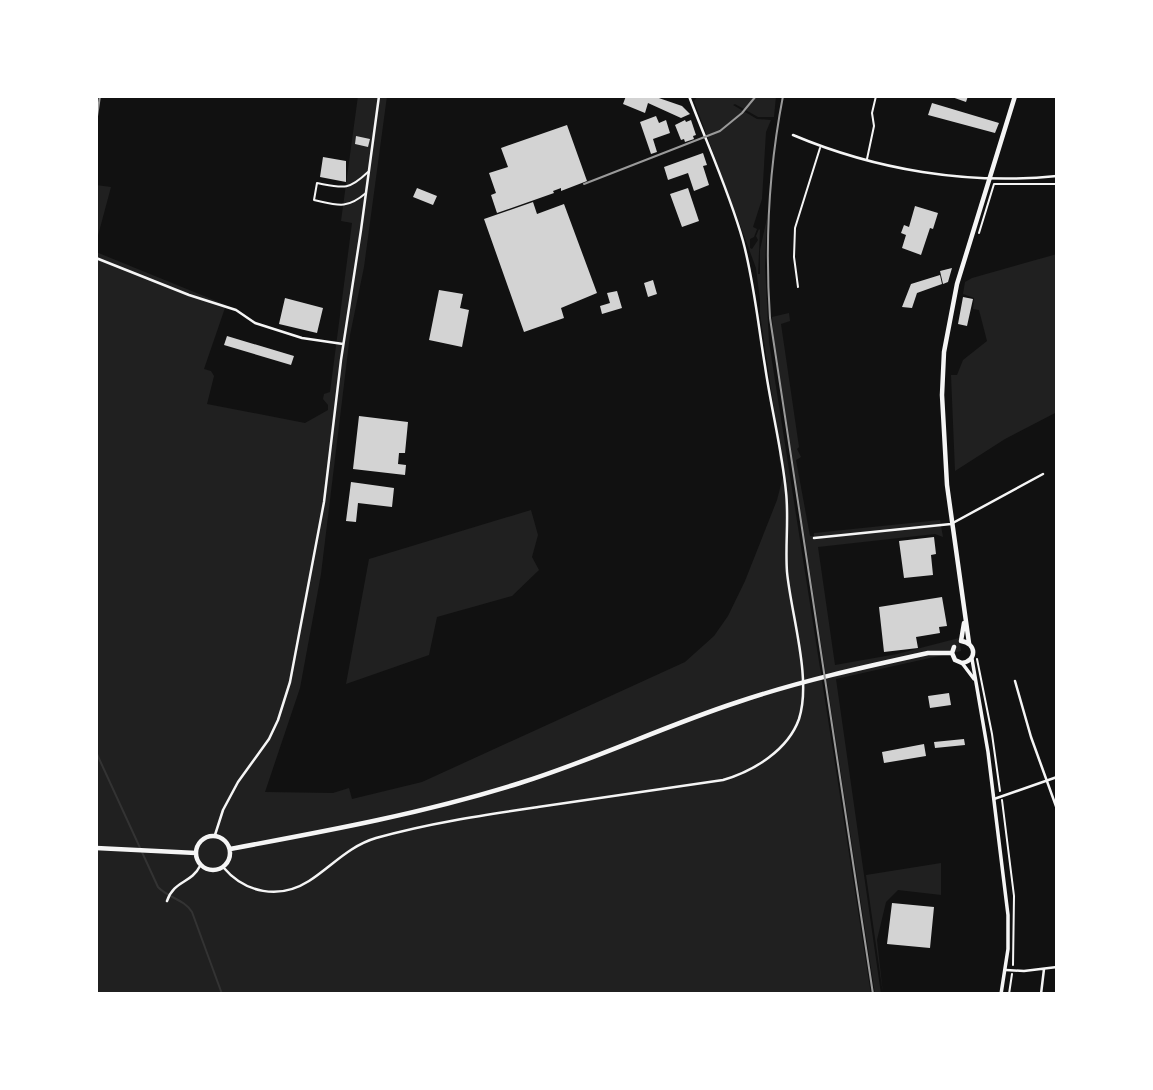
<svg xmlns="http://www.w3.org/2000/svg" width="1153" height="1090" viewBox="0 0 1153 1090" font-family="'Roboto Condensed',sans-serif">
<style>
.green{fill:#202020}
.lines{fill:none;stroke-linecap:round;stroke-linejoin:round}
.stream{stroke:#333;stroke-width:2}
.building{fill:#d3d3d3}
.path{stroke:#f5f5f5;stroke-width:2}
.service{stroke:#f5f5f5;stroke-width:2}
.minor{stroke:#f5f5f5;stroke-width:2.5}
.tertiary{stroke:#f5f5f5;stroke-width:3.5}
.secondary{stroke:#f5f5f5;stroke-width:4.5}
.rail{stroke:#9a9a9a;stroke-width:2}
</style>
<rect width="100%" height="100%" fill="#111"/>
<!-- green -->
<path class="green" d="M358 96H387L364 267 350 335 321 574 300 688 265 792 333 793 349 788 352 799 422 782 685 662 714 636 728 616 745 581 777 500 784 473 779 459V443L760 314V300L756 268 694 101 698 96H776L774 117H758L735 104 733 105 757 119 771 120 766 132 762 199 753 227 757 229 754 237 750 239V248L752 249 758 240 756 236 759 229 760 230 758 274H760V250L767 218 765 266 769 342 871 994H96V252L226 305 204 369 211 371 214 376 207 404 305 423 328 410V405L323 399 324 394 330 392 352 223 341 221Z
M96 185 111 187 96 243Z
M1057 254V412L1005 439 955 471 951 375H957L963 360 987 341 979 310 973 309 974 298 963 294 965 282 972 278Z
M789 313 790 321 781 324 799 447 797 449 801 457 796 460 810 536H814V533L940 520 943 537 935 534 818 547 835 665 897 654 959 638 961 651 836 679 881 994H875L774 338 772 317Z
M531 510 538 535 532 557 539 570 512 596 437 617 429 655 346 684 369 559Z
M941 863V895L898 890 886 902 877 940 883 994 866 875Z"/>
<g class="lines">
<!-- stream -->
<path class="stream" d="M96 752 158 887C168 898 184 899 192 912L222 994"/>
</g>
<!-- building -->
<path class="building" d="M626 96H653L682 106 690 114 681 118 648 103 645 113 623 104Z
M949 96H968L966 102Z
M932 103 999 123 995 133 928 115Z
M656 116 659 123 666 120 670 133 653 139 657 152 651 154 640 122Z
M685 120 686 122 691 120 696 135 693 136 694 139 685 142 684 139 681 140 675 125Z
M567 125 587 181 561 191V188L553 191 554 193 497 213 491 195 496 193 489 173 508 167 501 148Z
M356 136 370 139 368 147 355 144Z
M703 153 707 165 703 166 709 185 694 191 688 173 668 180 664 167Z
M323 157 346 161V182L320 177Z
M417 188 437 196 433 205 413 197Z
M688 188 699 221 682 227 670 194Z
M533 202 537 214 564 204 597 293 561 308 564 318 524 332 484 219Z
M915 206 938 213 933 229 930 228 921 255 902 248 906 235 901 233 904 225 909 227Z
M952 268 948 282 943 284 940 271Z
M940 275 942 284 917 293 912 308 902 307 911 284Z
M653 280 657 294 648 297 644 283Z
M439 290 463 294 460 308 469 310 462 347 429 340Z
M617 291 622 308 602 314 600 306 610 303 607 293Z
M963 297 973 299 967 326 958 324Z
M285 298 323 308 317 333 279 324Z
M227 336 294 356 291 365 224 345Z
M359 416 408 422 405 453H399L398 464 406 465 405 475 353 469Z
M351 482 394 488 392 507 358 503 356 522 346 521Z
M934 537 936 554 931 555 933 575 904 578 899 541Z
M942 597 947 626 939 627 940 633 916 637 918 648 884 652 879 607Z
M949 693 951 705 930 708 928 696Z
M964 739 965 745 935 748 934 742Z
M924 744 926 756 884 763 882 752Z
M892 903 934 907 930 948 887 944Z"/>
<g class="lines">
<!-- path -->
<path class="path" d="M979 233 994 184H1057
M977 659 992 734 1000 791
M1002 800 1014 896 1013 965
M1009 994 1012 974"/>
<!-- service -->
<path class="service" d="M867 159 874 126 872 113 876 96
M366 193C346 210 337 205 314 200L317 183C343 188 348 191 368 172
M798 287 794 257 795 228 820 148"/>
<!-- minor -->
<path class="minor" d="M793 135C876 170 967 185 1057 176
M96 258 189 295 236 310 255 323 302 338 343 344
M814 538 951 524 1043 474
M1015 681 1031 737 1057 809
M994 799 1057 777
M215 835 223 810 238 782 269 739 278 720 290 682 324 502 341 360 361 230 379 96
M223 867C245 893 279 900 309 881 332 866 349 846 376 838 429 823 484 815 538 807 600 798 662 789 723 780 754 771 788 750 799 719 812 679 791 614 787 572 785 545 789 519 786 492 782 450 771 408 765 366 758 324 754 282 743 241 729 191 707 144 689 96
M167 901C174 880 191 884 200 866
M1006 970 1024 971 1057 967
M1041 994 1044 969"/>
<!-- tertiary -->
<path class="tertiary" d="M972 659 988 752 1008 915V949L1001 994
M962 663 974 679"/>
<!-- secondary -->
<path class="secondary" d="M961 641 964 623
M969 643 947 485 942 395 944 352 957 284 1015 96
M954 647 952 653 955 660 962 663C977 661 977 643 961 641
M196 853a17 17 0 1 1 34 0a17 17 0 1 1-34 0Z
M96 848 196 853
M230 849C327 831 425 813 520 783 594 760 664 726 738 702 800 681 864 667 928 653H952"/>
<!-- rail -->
<path class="rail" d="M783 96C769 168 765 245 770 318L873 994
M96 123 100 96
M584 184 720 131 742 113 756 96"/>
</g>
<!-- border -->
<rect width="1153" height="1090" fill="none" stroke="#ffffff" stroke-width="196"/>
</svg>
